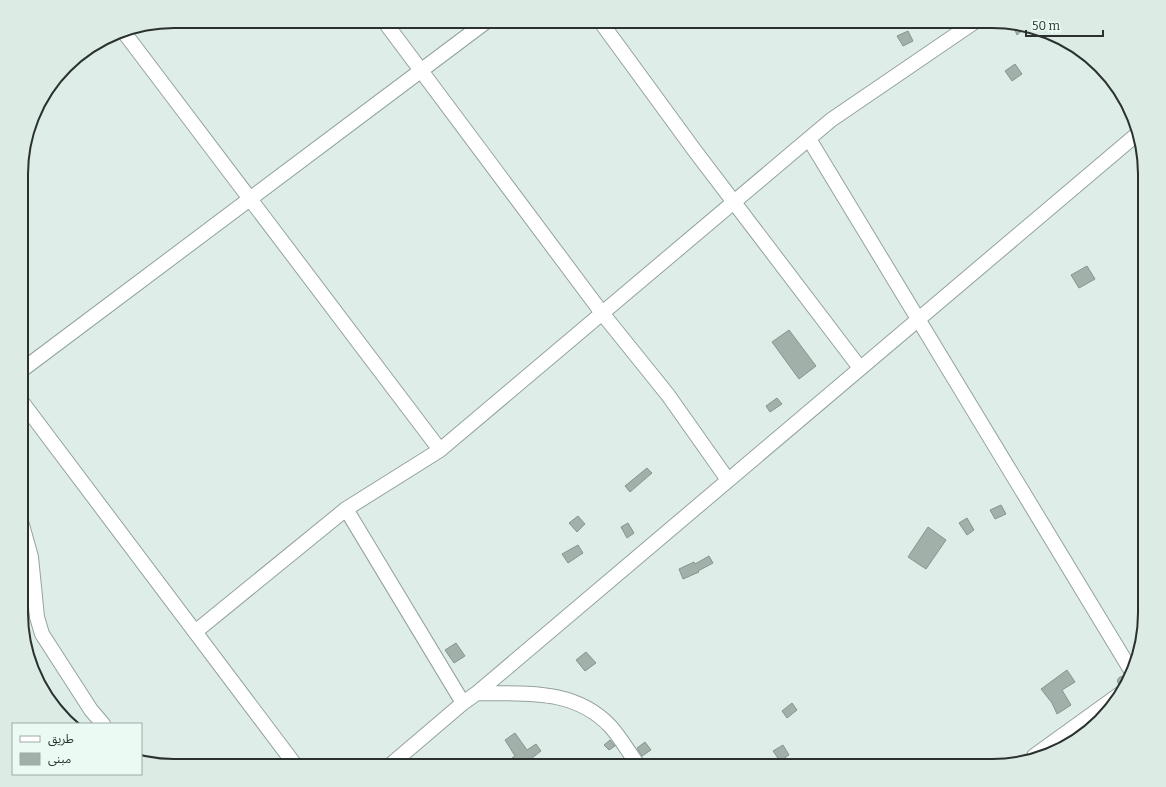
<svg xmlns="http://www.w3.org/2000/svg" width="1166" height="787" viewBox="0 0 1166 787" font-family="Bitter,'Noto Sans Arabic',serif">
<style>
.building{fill:#a2b0aa;stroke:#87958f}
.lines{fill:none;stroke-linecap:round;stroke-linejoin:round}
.minor-casing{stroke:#94a29c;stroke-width:16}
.minor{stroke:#fff;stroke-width:14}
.rim{fill:none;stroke:#2b312e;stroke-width:2}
</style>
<rect width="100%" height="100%" fill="#deede7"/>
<!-- building -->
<path class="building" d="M1012 23 1027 26 1017 35Z
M908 31 913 41 903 46 897 36Z
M1015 64 1022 74 1012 81 1005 71Z
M1087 266 1095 279 1079 288 1071 275Z
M789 330 816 366 799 379 772 342Z
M777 398 782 404 770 412 766 406Z
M647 468 652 473 630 492 625 486Z
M1001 505 1006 514 995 519 990 510Z
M578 516 585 524 577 532 569 523Z
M967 518 974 530 967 535 959 523Z
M628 523 634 533 627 538 621 527Z
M928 527 946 540 926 569 908 557Z
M578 545 583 553 568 563 562 554Z
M709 556 713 563 698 571 699 572 683 579 679 569 694 562 695 564Z
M456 643 465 656 454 663 445 650Z
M586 652 596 663 585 671 576 660Z
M1067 670 1075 682 1062 690 1071 705 1057 714 1052 703 1041 689Z
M1117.5 681a4.5 4.5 0 1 1 9 0a4.5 4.5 0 1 1-9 0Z
M792 703 797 710 787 718 782 711Z
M515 733 527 750 536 744 541 751 522 766H518L512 758 515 756 505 740Z
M610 740 615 746 609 750 604 745Z
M645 742 651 750 642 756 637 748Z
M783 745 789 755 780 761 773 751Z"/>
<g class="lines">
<defs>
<path id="minor" d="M384 21 602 313 668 395 728 480
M600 21 695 151 860 368
M123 31 440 450
M809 139 1132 672
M22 370 487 21
M22 402 296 766
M346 509 463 703
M22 525 31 557 37 617 42 634 91 710 103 724
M195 632 346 509 440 450 831 120 976 21
M477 693C525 694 574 688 610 726 621 738 629 753 639 766
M1034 756 1120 694
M389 766 463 703 477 693 1136 135"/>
</defs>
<!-- minor casing -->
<use href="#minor" class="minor-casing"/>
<!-- minor -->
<use href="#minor" class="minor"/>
</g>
<!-- crop -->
<path d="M0 0H1166V787H0ZM174 28H992A146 146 0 0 1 1138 174V613A146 146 0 0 1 992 759H174A146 146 0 0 1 28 613V174A146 146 0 0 1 174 28Z" fill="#dcebe4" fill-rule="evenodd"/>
<path class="rim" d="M174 28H992A146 146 0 0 1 1138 174V613A146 146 0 0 1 992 759H174A146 146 0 0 1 28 613V174A146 146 0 0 1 174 28Z"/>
<!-- legend -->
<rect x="12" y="723" width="130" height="52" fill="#ebfbf4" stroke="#9eaaa5"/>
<rect x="20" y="736" width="20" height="6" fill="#ffffff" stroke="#9eaaa5"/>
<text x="48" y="743" font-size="12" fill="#2b312e">طريق</text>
<rect x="20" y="753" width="20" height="12" fill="#a2b0aa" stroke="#9eaaa5"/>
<text x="48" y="763" font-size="12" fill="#2b312e">مبنى</text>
<!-- scale -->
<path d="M1026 30v6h77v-6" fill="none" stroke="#2b312e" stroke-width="2"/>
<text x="1032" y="30" font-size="12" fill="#2b312e" stroke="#ebfbf4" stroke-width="3" paint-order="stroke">50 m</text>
</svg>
